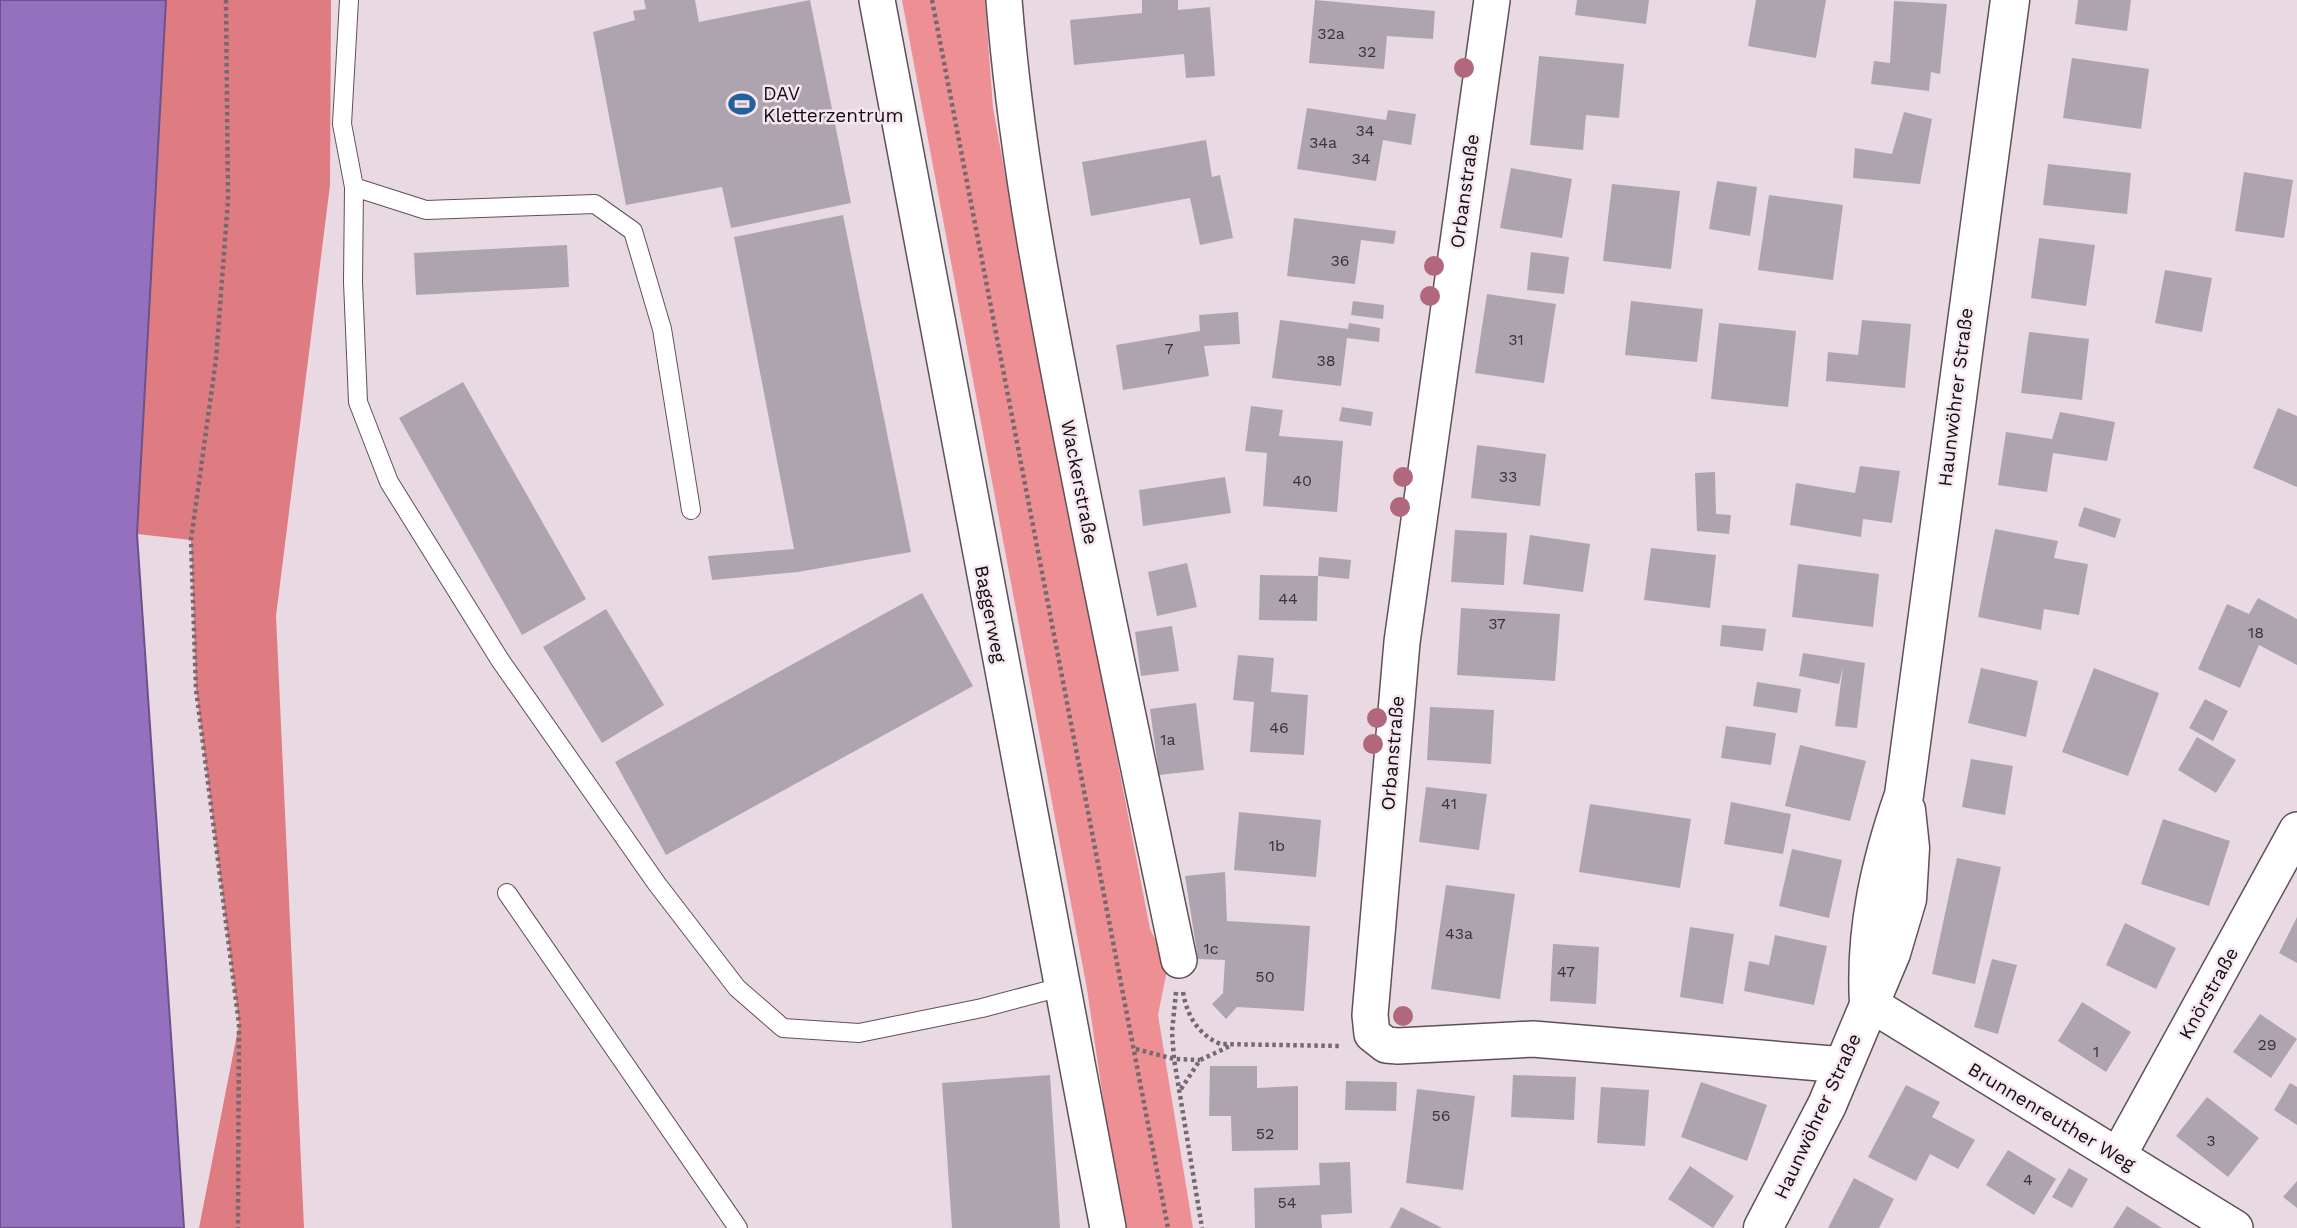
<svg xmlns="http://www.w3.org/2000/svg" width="2297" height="1228" viewBox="0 0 2297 1228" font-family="'Work Sans',sans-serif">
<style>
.green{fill:#ed8f93}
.forest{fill:#de7c82}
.water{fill:#9470bf;stroke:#6d528a;stroke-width:2}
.building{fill:#aea4b0}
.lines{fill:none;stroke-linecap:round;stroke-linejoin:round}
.service-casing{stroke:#5e5159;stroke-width:20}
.minor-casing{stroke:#5e5159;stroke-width:38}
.tertiary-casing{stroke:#5e5159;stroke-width:41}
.path{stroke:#73696f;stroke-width:4.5;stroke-dasharray:3.5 3.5;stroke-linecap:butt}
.service{stroke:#fff;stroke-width:18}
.minor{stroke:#fff;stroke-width:35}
.tertiary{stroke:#fff;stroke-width:38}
.tree{fill:#b2687c}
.labels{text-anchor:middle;stroke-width:5;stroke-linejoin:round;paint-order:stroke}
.number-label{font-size:16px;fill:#393338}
.poi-label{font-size:19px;fill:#120d10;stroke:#f6e6f0;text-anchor:start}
.street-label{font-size:19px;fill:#120d10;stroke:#f6e6f0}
</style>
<rect width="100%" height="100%" fill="#e9d9e3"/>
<!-- green -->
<path class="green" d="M902 0H985L993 108 1017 240 1150 929 1168 965 1158 1015 1193 1228H1122L1087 989Z"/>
<!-- forest -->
<path class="forest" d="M166 0H331L330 185 276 616 304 1228H199L239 1024 196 689 191 540 137 534Z"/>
<!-- water -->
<path class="water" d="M0 0H166L137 534 184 1228H0Z"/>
<!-- building -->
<path class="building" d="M644 0H695L699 22 810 0 851 203 731 228 722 187 626 205 593 32 635 20 633 11 646 9Z
M1142 0H1178V10L1210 7 1215 76 1186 78 1184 54 1074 65 1070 20 1142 13Z
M1315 0 1435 11 1433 39 1387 36 1384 69 1309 63Z
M1577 0H1649L1646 24 1575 15Z
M1756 0H1826L1816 58 1748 46Z
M2078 0H2131L2127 31 2075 24Z
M1894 1 1947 4 1940 74 1931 72 1929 91 1871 84 1874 61 1890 63Z
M1539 56 1624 64 1619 118 1586 115 1583 150 1530 145Z
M2072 58 2149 69 2141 129 2063 118Z
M1307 108 1386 120 1388 110 1416 114 1411 145 1383 140 1376 181 1297 169Z
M1904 112 1932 119 1920 184 1853 178 1855 148 1892 154Z
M1206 140 1212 177 1220 175 1233 238 1200 245 1190 198 1091 216 1082 162Z
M2048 164 2131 173 2127 214 2043 205Z
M1511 168 1572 179 1562 238 1500 228Z
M2244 172 2293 180 2284 238 2235 231Z
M1717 181 1757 187 1750 236 1709 229Z
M1612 184 1680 191 1671 269 1603 261Z
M1769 195 1843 205 1833 280 1758 270Z
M843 215 911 552 798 572 712 580 708 556 794 549 734 237Z
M1294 218 1396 231 1394 244 1361 240 1355 284 1287 276Z
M2039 238 2095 245 2086 306 2031 298Z
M567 245 569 287 416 295 414 253Z
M1531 252 1569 257 1564 294 1527 290Z
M2165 270 2212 278 2202 332 2155 323Z
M1487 294 1556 304 1544 383 1475 373Z
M1353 301 1384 305 1383 319 1351 315Z
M1631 301 1703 309 1697 362 1625 355Z
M1238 312 1240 344 1204 346 1209 376 1123 390 1116 345 1200 331 1199 315Z
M1280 320 1348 329 1349 323 1380 328 1379 342 1347 338 1341 386 1272 378Z
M1862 320 1911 324 1905 388 1826 381 1828 352 1858 355Z
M1719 323 1796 331 1788 407 1711 399Z
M2029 332 2089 339 2082 400 2021 393Z
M463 382 586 599 522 635 399 418Z
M1251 406 1283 410 1279 436 1343 441 1337 512 1263 506 1267 453 1245 451Z
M1342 407 1373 412 1371 426 1339 421Z
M2278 408 2297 416V487L2253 468Z
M2060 412 2115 422 2107 461 2053 453 2047 492 1998 485 2006 432 2052 439Z
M1477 445 1546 454 1540 506 1471 498Z
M1860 466 1900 471 1892 523 1863 519 1861 537 1790 525 1796 483 1855 493Z
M1715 472 1716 514 1731 515 1729 534 1697 531 1695 473Z
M1225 477 1231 513 1143 526 1139 490Z
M2084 507 2121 519 2115 538 2078 526Z
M1995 529 2058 541 2054 558 2088 564 2079 615 2044 609 2041 630 1978 617Z
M1455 530 1507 533 1504 585 1451 582Z
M1530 535 1590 544 1583 592 1523 584Z
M1651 548 1716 555 1710 608 1644 600Z
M1319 557 1351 560 1349 579 1318 576Z
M1187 563 1197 607 1157 616 1148 572Z
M1798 564 1879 574 1873 627 1792 617Z
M1260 575 1318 576 1317 621 1259 620Z
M922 593 973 686 666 855 615 762Z
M2258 598 2297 619V665L2259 645 2240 688 2198 669 2227 604 2249 614Z
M1461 608 1560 614 1555 681 1457 675Z
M606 609 664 705 602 743 543 647Z
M1722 625 1766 629 1763 651 1720 646Z
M1172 626 1179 671 1141 676 1135 632Z
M1803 653 1865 663 1857 728 1835 726 1843 667 1839 684 1799 676Z
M1238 655 1274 658 1271 692 1308 695 1304 755 1250 752 1254 702 1233 700Z
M1981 668 2038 681 2026 737 1968 723Z
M2094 668 2159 693 2128 776 2062 752Z
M1757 682 1801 689 1797 713 1753 706Z
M2205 699 2228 711 2213 741 2189 728Z
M1196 703 1204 770 1159 775 1150 709Z
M1430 707 1494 710 1491 764 1427 760Z
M1726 726 1776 733 1771 765 1721 758Z
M2197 737 2236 760 2216 793 2178 770Z
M1800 745 1866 761 1850 821 1785 806Z
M1971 759 2013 766 2005 815 1962 807Z
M1426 787 1487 794 1479 850 1419 842Z
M1731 802 1791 814 1783 854 1724 844Z
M1590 804 1691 819 1680 888 1579 872Z
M1239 812 1321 820 1316 877 1234 870Z
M2163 819 2230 841 2209 906 2141 884Z
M1792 849 1842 860 1829 918 1779 906Z
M1957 858 2001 867 1975 984 1932 974Z
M1225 872 1227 921 1310 926 1304 1011 1237 1007 1226 1019 1212 1004 1223 993 1225 960 1198 959 1185 876Z
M1446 885 1515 894 1500 999 1431 989Z
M2297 917V963L2279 953Z
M2125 923 2176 948 2156 989 2106 965Z
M1690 927 1734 934 1723 1004 1680 997Z
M1775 935 1827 946 1814 1005 1744 991 1749 961 1769 965Z
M1553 944 1599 947 1596 1004 1550 1001Z
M1992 959 2017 965 1998 1034 1974 1027Z
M2082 1002 2131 1032 2106 1072 2058 1041Z
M2260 1014 2297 1039 2271 1078 2233 1052Z
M1210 1066H1257V1088L1298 1086V1150L1232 1151 1231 1116H1209Z
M1050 1075 1060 1228H952L942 1083Z
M1513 1075 1576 1077 1574 1120 1511 1117Z
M1346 1081 1397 1082 1396 1111 1345 1110Z
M1701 1082 1767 1105 1747 1161 1681 1137Z
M2290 1083 2297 1087V1125L2274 1110Z
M1906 1085 1940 1102 1932 1117 1975 1140 1958 1169 1930 1154 1916 1181 1868 1157Z
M1601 1087 1649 1090 1645 1146 1597 1143Z
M1417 1089 1475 1096 1463 1190 1406 1183Z
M2207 1097 2259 1138 2228 1177 2176 1136Z
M2008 1150 2056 1179 2034 1215 1986 1185Z
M1350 1162 1352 1213 1321 1215 1322 1228H1255L1254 1188 1320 1185 1319 1163Z
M1690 1166 1734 1196 1713 1228 1668 1199Z
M2069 1168 2088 1179 2072 1208 2052 1197Z
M1854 1178 1894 1199 1879 1228H1828Z
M2297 1181V1208L2283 1197Z
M2127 1206 2162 1228H2113Z
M1401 1207 1442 1228H1390Z"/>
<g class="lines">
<defs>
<path id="service" d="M349 0 342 124 354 187 426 210 595 204 633 231 662 329 691 510
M354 187 353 282 358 402 389 482 500 660 657 884 737 988 783 1028 859 1033 982 1008 1061 987
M507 893 738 1228"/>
<path id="minor" d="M877 0 1108 1228
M1004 0C1015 141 1040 275 1067 414 1102 596 1141 778 1179 960
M1492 0 1402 642 1370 1015 1372 1034 1386 1045 1398 1046 1533 1039 1844 1065
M1869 1003 2235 1228
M2118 1156 2297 830"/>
<path id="tertiary" d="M1869 1003C1865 930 1880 864 1904 795L2010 0
M1763 1228 1827 1105 1891 953 1907 899 1910 848 1906 810"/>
</defs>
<!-- service casing -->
<use href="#service" class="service-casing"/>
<!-- minor casing -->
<use href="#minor" class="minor-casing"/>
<!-- tertiary casing -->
<use href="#tertiary" class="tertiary-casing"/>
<!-- path -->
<path class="path" d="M226 0 228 200 216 359 191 540 196 689 239 1024 238 1228
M932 0 1168 1228
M1176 992 1172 1032 1174 1059 1202 1228
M1183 992C1187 1016 1198 1034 1220 1044L1340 1046
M1136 1049 1174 1059 1200 1060
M1181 1089 1200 1060 1230 1046"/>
<!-- service -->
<use href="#service" class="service"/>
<!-- minor -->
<use href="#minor" class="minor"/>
<!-- tertiary -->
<use href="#tertiary" class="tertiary"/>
</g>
<!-- trees -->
<g class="tree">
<circle cx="1464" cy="68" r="10"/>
<circle cx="1434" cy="266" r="10"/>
<circle cx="1430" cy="296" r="10"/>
<circle cx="1403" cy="477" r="10"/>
<circle cx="1400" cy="507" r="10"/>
<circle cx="1377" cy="718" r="10"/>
<circle cx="1373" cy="744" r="10"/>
<circle cx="1403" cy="1016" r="10"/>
</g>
<!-- icons -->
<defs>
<symbol id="stadium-bare" viewBox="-9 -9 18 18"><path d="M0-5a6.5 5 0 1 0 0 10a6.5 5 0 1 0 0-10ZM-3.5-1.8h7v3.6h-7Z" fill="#236198" stroke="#f6e6f0" stroke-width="2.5" paint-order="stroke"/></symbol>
</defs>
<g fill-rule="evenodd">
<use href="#stadium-bare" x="723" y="85" width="38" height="38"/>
</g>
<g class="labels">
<!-- number labels -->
<g class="number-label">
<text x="1331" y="39">32a</text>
<text x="1367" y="57">32</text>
<text x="1365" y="136">34</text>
<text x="1323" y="148">34a</text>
<text x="1361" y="164">34</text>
<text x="1340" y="266">36</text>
<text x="1516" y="345">31</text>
<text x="1169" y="354">7</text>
<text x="1326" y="366">38</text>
<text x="1508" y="482">33</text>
<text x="1302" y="486">40</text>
<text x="1288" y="604">44</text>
<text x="1497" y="629">37</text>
<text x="2256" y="638">18</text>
<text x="1279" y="733">46</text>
<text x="1168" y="745">1a</text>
<text x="1449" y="809">41</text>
<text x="1277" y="851">1b</text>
<text x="1459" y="939">43a</text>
<text x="1211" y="954">1c</text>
<text x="1566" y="977">47</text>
<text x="1265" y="982">50</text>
<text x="2267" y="1050">29</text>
<text x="2096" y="1057">1</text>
<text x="1441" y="1121">56</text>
<text x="1265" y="1139">52</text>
<text x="2211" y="1146">3</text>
<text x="2028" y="1185">4</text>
<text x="1287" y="1208">54</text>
</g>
<!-- poi labels -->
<g class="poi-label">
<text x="763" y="100">DAV<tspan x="763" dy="22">Kletterzentrum</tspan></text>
</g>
<!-- street labels -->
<g class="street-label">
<text transform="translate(1464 191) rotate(-82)" y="7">Orbanstraße</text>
<text transform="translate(1955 397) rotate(-83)" y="7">Haunwöhrer Straße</text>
<text transform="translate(1080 482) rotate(79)" y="7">Wackerstraße</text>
<text transform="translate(991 614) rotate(79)" y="7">Baggerweg</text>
<text transform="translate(1392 753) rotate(-85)" y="7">Orbanstraße</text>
<text transform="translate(2208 993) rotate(-61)" y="7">Knörstraße</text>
<text transform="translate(1817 1116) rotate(-65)" y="7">Haunwöhrer Straße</text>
<text transform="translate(2052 1116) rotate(31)" y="7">Brunnenreuther Weg</text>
</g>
</g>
</svg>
